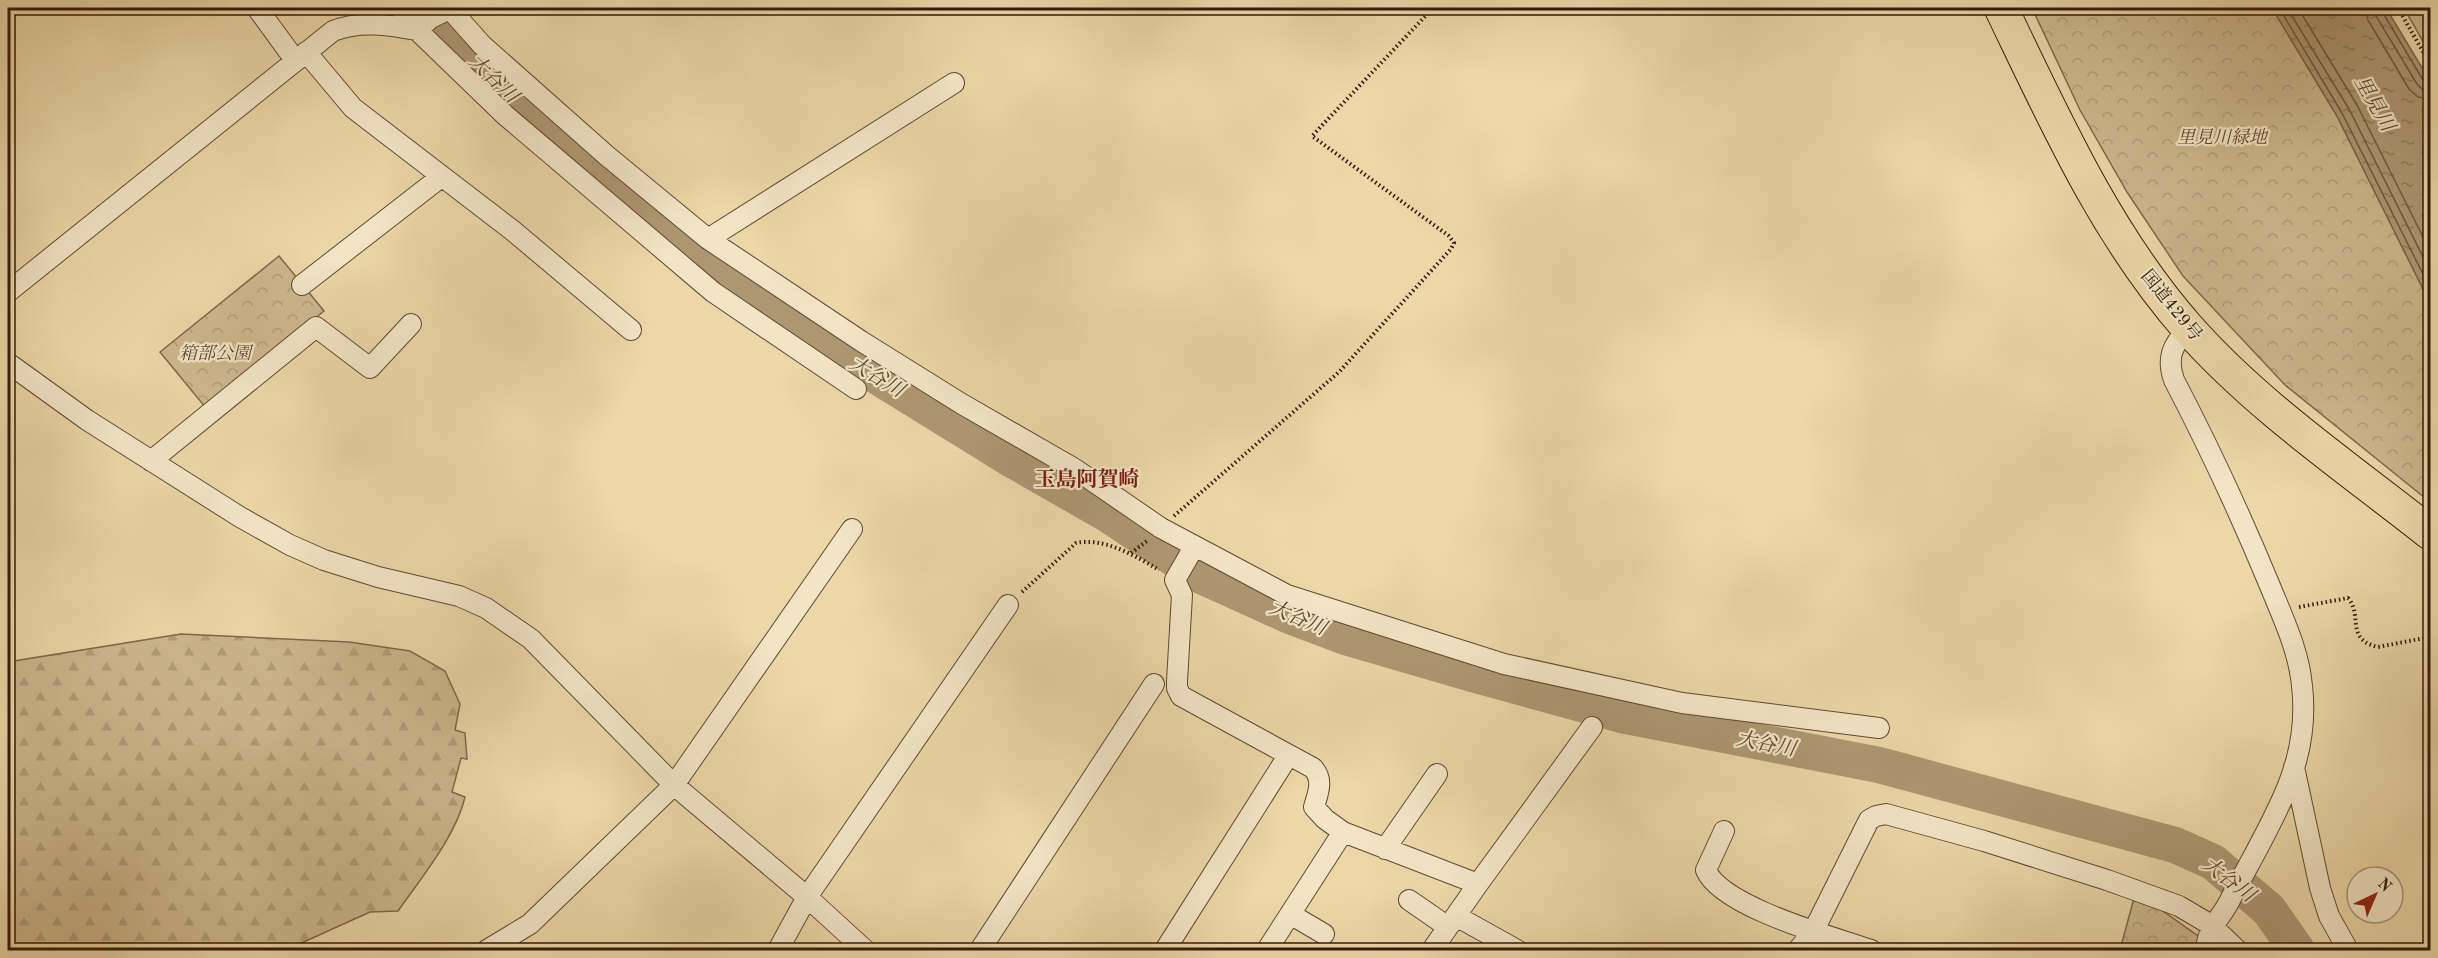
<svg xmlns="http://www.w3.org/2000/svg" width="2438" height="958" viewBox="0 0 2438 958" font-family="'Old Standard TT','Noto Serif JP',serif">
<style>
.grass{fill:#ccb78d;stroke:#80684a;stroke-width:1.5}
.forest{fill:url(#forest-firs);stroke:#80684a;stroke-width:1.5}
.park{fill:url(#park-crowns);stroke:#80684a;stroke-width:1.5}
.water{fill:url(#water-ripples);stroke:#7d6548;stroke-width:1.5}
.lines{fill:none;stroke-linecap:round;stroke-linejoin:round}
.shore{stroke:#70583d;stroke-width:1.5}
.river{stroke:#ad9772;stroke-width:36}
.street-casing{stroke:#624930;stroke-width:22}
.highway-casing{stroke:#341a08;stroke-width:35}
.path{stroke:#341a08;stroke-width:4;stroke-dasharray:1.5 3;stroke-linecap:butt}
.street{stroke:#f2e5c6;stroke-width:20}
.highway{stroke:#ebd7a8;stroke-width:33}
.labels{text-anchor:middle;stroke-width:4.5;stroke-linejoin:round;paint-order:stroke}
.park-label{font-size:18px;font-style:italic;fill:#624930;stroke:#f2e5c6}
.street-label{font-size:18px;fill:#341a08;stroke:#f2e5c6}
.water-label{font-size:20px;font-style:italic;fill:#5e462d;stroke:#f2e5c6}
.quarter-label{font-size:21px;font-weight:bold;fill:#7a1f14;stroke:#f2e5c6}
</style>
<defs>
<pattern id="forest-firs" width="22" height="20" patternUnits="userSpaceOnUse" patternTransform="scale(1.5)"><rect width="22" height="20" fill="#ccb78d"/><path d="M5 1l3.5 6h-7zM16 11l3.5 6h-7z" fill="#b09d78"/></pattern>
<pattern id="park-crowns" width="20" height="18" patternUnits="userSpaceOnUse" patternTransform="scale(1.5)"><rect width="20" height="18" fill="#ccb78d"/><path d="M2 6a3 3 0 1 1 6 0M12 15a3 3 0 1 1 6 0" fill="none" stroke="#b09d78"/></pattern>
<pattern id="water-ripples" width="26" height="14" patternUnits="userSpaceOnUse" patternTransform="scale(1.5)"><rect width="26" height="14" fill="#ad9772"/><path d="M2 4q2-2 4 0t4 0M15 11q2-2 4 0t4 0" fill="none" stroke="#8e7a5c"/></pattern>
</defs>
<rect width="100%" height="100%" fill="#ebd7a8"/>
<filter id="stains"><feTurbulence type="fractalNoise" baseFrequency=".00333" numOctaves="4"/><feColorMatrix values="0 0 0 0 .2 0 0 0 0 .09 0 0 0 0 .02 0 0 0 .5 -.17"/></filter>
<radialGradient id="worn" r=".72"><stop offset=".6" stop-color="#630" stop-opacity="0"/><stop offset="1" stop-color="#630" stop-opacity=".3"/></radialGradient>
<!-- grass -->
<path class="grass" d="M2404 8H2430V54Z"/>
<!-- forest -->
<path class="forest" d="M181 634 349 642 410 651 445 671 460 704 455 730 465 733 467 759 461 758 452 792 465 797C456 836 421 878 398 911L370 912 286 950H8V662Z"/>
<!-- park -->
<path class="park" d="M2032 8H2272L2337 116 2430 303V502L2285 385 2183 276 2127 192 2080 110Z
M279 256 324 311 206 408 160 352Z
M2134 898 2160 909 2198 936V950H2120Z"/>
<!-- water -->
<path class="water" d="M2272 8H2386L2430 81V303L2337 116Z"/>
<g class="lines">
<!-- shore -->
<path class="shore" d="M2279 8 2342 113 2430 288
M2287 8 2349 109 2430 271
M2298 8 2357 105 2430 251
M2365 8 2368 20 2409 89 2418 97 2430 99
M2374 8 2376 16 2417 84 2422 89 2430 90
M2382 8 2383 13 2423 80 2430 83"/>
<!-- river -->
<path class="river" d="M423 8 431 18 503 89 640 206 726 273 823 343 1009 458 1107 514 1197 574 1292 617 1345 637 1472 674 1621 715 1879 765 2175 845 2213 862 2269 910 2297 950"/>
<defs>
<path id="street" d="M257 8 295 60
M400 8 417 30 505 115 713 292 856 389
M449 8 482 45 606 155 708 239 861 341 962 404 1075 469 1161 528 1287 595 1504 664 1682 703 1879 728
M306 52 353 108 512 230 631 330
M708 239 954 83
M302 285 441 177
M8 292 333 31C361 20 389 25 417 30L431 18 451 8
M2188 328C2173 345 2166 357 2174 380 2209 447 2241 516 2270 586 2283 618 2299 651 2302 686 2306 720 2300 756 2287 788 2271 827 2248 865 2229 902 2218 923 2209 923 2206 950
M8 363 87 420 240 517 290 545 324 560 378 577 459 596 486 608 531 639 674 785 807 897 865 950
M151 461 316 327 370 368 411 324
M1194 547 1175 580 1182 595 1177 681V688L1181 696 1313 768C1324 780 1318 793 1314 807L1325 819 1343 832 1478 884 1432 950
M2294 767 2320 888 2329 916 2348 950
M1724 831 1706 870C1721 907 1833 937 1871 950
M1385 849 1437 774
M1478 884 1592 727
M1409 900 1448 927
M1290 914 1324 934
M1456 916 1517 950
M487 950 530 924 674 785 852 529
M778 950 807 897 1008 605
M980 950 1154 684
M1165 950 1288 756
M1267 950 1343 832
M1798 950 1814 930 1869 820 1876 816 1886 814 1984 841 2107 880 2179 906 2211 925 2237 950"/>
<path id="highway" d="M2001 8C2054 118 2106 235 2188 328 2258 407 2348 468 2430 533"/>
</defs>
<!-- street casing -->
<use href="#street" class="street-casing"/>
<!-- highway casing -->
<use href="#highway" class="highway-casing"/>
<!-- path -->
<path class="path" d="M2398 8 2430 64
M1174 516 1339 372 1451 249 1454 243 1449 236 1312 136 1433 8
M1131 553 1147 541
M1022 592 1076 543C1104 537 1136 556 1159 570
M2299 607 2348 598C2363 615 2345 640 2378 647L2430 637"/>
<!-- street -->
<use href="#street" class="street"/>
<!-- highway -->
<use href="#highway" class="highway"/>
</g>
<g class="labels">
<!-- park labels -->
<g class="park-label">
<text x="2222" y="143">里見川緑地</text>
<text x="215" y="359">箱部公園</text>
</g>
<!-- street labels -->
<g class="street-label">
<text transform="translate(2172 305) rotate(51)" y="6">国道429号</text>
</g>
<!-- water labels -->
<g class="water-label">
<text transform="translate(494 78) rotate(44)" y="7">大谷川</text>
<text transform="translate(2375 103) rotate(60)" y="7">里見川</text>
<text transform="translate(877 376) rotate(31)" y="7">大谷川</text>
<text transform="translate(1298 617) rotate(23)" y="7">大谷川</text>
<text transform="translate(1766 743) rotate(11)" y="7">大谷川</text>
<text transform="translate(2229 879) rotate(37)" y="7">大谷川</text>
</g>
<!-- quarter labels -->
<g class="quarter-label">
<text x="1087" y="486">玉島阿賀崎</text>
</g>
</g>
<!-- margin -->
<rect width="2438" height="958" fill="none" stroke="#ebd7a8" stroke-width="30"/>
<rect x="9" y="9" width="2420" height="940" fill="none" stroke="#341a08" stroke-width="3"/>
<rect x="15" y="15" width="2408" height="928" fill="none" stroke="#341a08" stroke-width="1.5"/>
<!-- north arrow -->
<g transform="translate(2375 895) rotate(44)"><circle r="28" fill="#f2e5c6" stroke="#a6947a" stroke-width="1.5"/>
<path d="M0-4.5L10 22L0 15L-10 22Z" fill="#8f2418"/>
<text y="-9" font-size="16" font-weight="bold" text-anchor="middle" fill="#341a08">N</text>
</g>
<rect width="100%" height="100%" filter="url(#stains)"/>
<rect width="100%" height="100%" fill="url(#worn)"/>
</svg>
